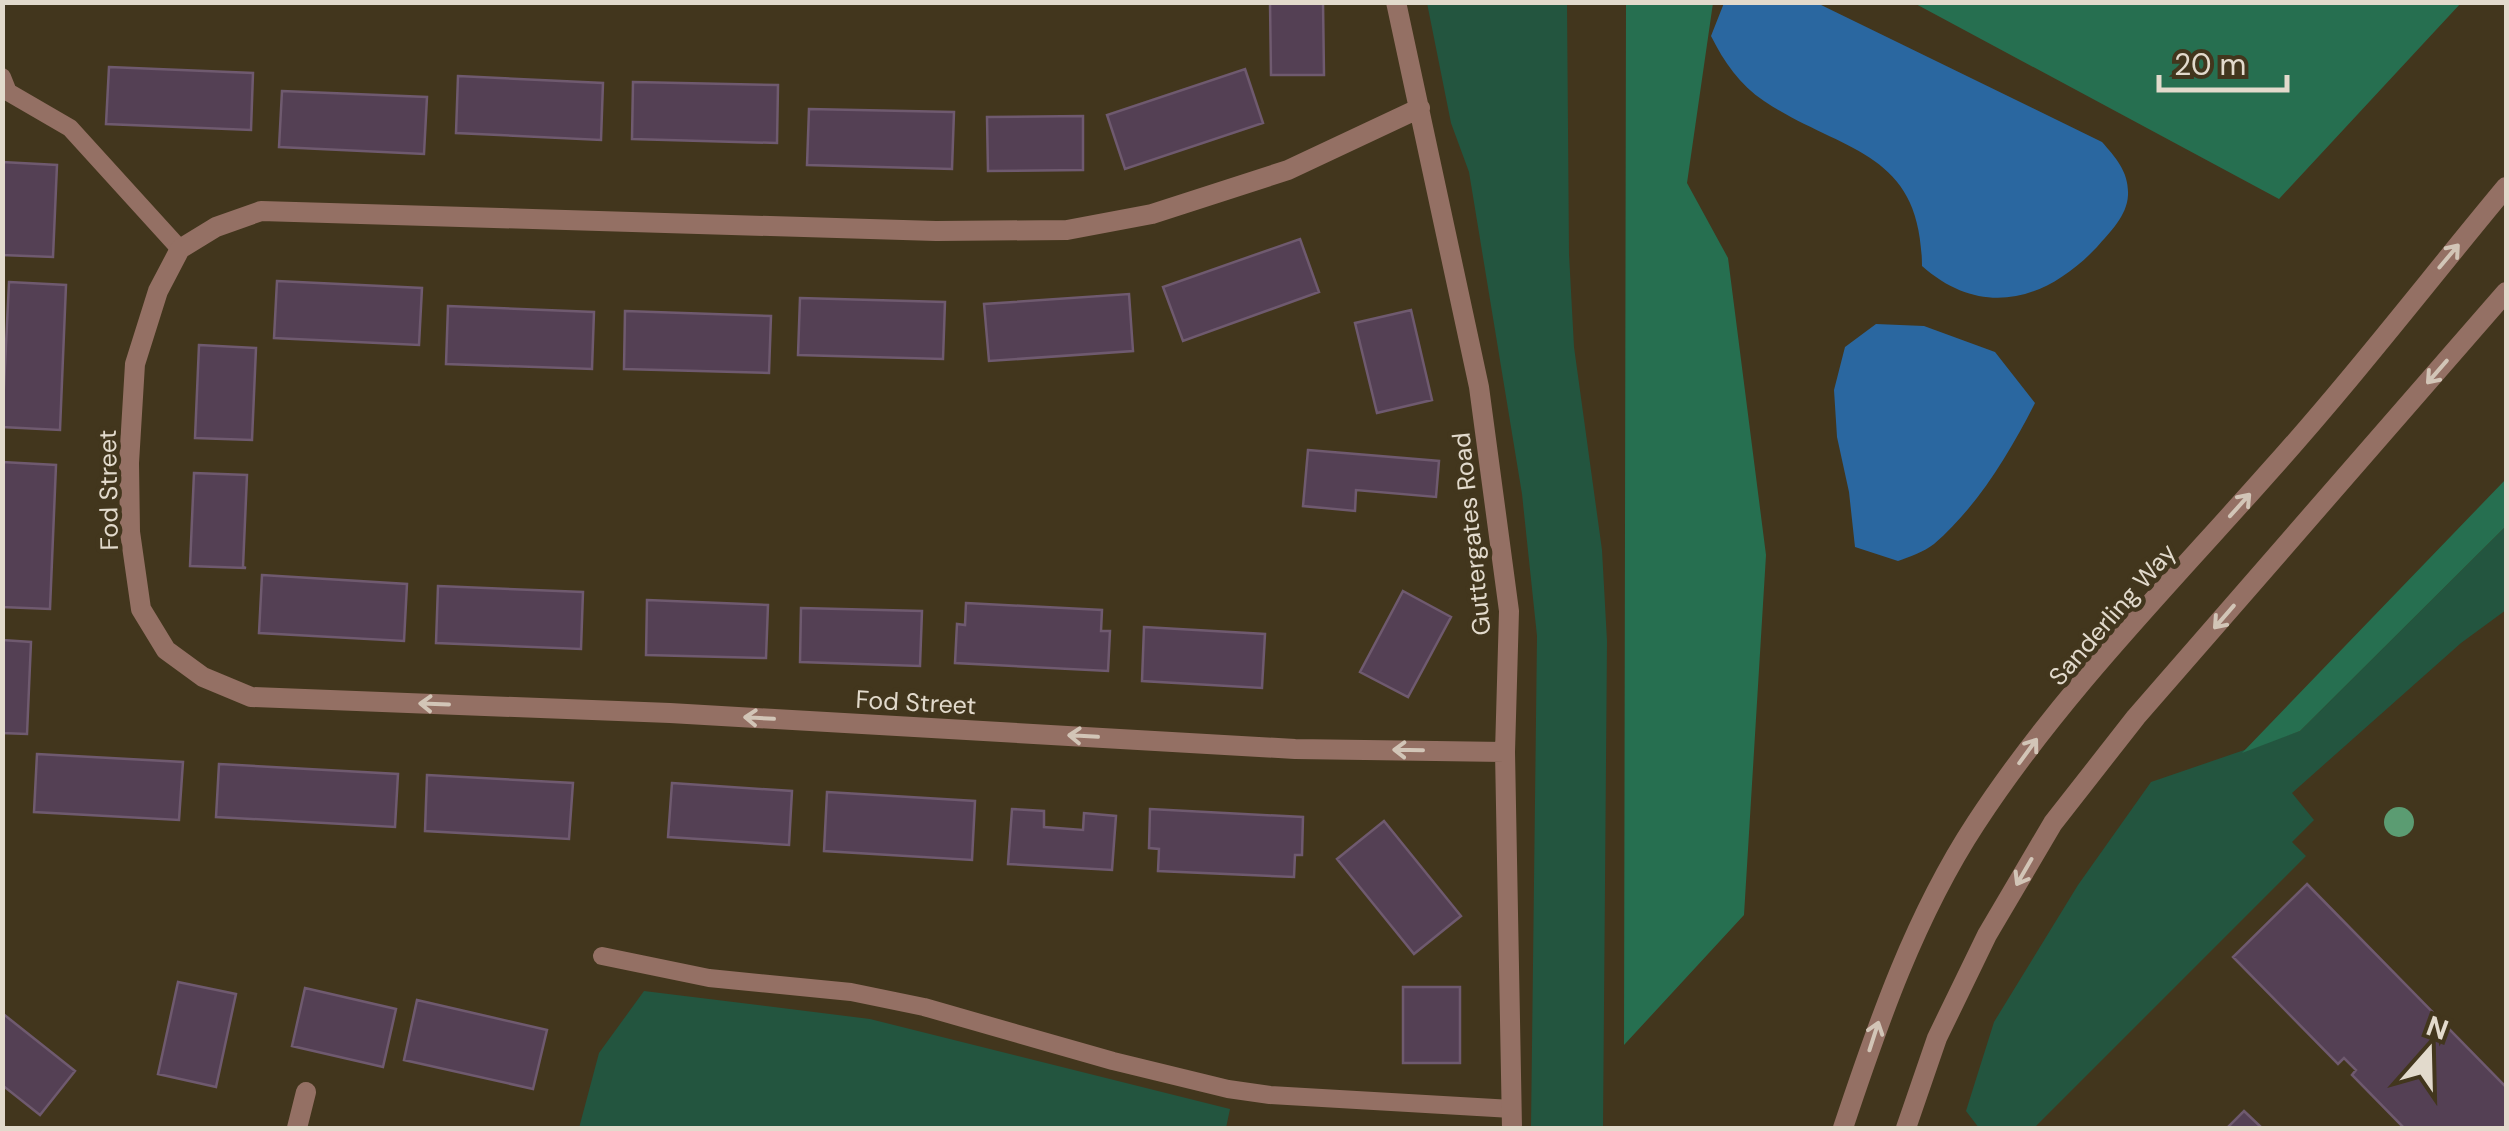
<svg xmlns="http://www.w3.org/2000/svg" width="2509" height="1131" viewBox="0 0 2509 1131" font-family="'DM Sans',sans-serif">
<style>
.green{fill:#23553f}
.forest{fill:#266f50}
.water{fill:#2a67a0}
.building{fill:#544054;stroke:#6f5a6f;stroke-width:2.5}
.lines{fill:none;stroke-linecap:round;stroke-linejoin:round}
.service{stroke:#947064;stroke-width:18}
.minor{stroke:#947064;stroke-width:20}
.tertiary{stroke:#947064;stroke-width:20}
.tree{fill:#5b9c72}
.oneway{stroke:#d2c5b7}
.labels{text-anchor:middle;stroke-width:9;stroke-linejoin:round;paint-order:stroke}
.street-label{font-size:25px;fill:#e2dacc;stroke:#42361d}
</style>
<rect width="100%" height="100%" fill="#42361d"/>
<!-- green -->
<path class="green" d="M1427 3H1567L1569 254 1574 347 1602 550 1607 641 1603 1128H1531L1537 636 1522 494 1469 172 1451 123Z
M2506 526V610L2461 643 2292 793 2314 820 2292 842 2306 856 2034 1128H1979L1966 1111 1994 1022 2078 885 2151 782 2300 731Z
M644 991 870 1019 1230 1109 1226 1128H579L599 1053Z"/>
<!-- forest -->
<path class="forest" d="M1626 3H1713L1687 183 1728 258 1766 555 1744 915 1624 1045Z
M1914 3 2461 2V3L2279 199Z
M2506 479V526L2300 731 2242 753Z"/>
<!-- water -->
<path class="water" d="M1724 3H1817L2102 142C2116 158 2129 172 2128 195 2127 216 2110 232 2097 247 2046 301 1982 319 1922 266 1921 149 1842 153 1764 101 1740 85 1724 62 1711 36Z
M1876 324 1924 326 1995 352 2035 403C2009 454 1977 507 1934 544 1924 552 1909 557 1898 561L1855 547 1849 492 1837 437 1834 390 1845 347Z"/>
<!-- building -->
<path class="building" d="M1270 2H1323L1324 75H1271Z
M109 67 253 73 251 130 106 124Z
M1245 69 1263 123 1125 169 1107 115Z
M458 76 603 83 601 140 456 133Z
M633 82 778 85 777 143 632 139Z
M282 91 427 97 424 154 279 147Z
M809 109 954 112 952 169 807 165Z
M1083 116V170L988 171 987 117Z
M2 162 57 165 53 257 2 255Z
M1300 239 1319 292 1183 341 1163 287Z
M277 281 422 288 419 345 274 338Z
M9 282 66 285 60 430 2 427Z
M1129 294 1133 351 989 361 984 304Z
M800 298 945 302 943 359 798 355Z
M448 306 594 312 592 369 446 364Z
M1411 310 1432 400 1377 413 1355 323Z
M625 311 771 316 769 373 624 369Z
M199 345 256 348 252 440 195 438Z
M1308 450 1439 461 1436 497 1356 490 1355 511 1303 506Z
M2 462 56 465 50 609 2 607Z
M194 473 247 475 243 567 246 568 190 566Z
M262 575 407 584 404 641 259 633Z
M438 586 583 592 581 649 436 643Z
M1403 591 1451 617 1408 697 1360 672Z
M647 600 768 605 766 658 646 655Z
M966 603 1102 610 1101 631H1110L1108 671 955 663 957 624 965 625Z
M801 608 922 611 920 666 800 662Z
M1144 627 1265 634 1262 688 1142 681Z
M2 640 31 642 27 734 2 733Z
M37 754 183 762 179 820 34 812Z
M219 764 398 774 395 827 216 817Z
M427 775 573 783 569 839 425 831Z
M672 783 792 791 789 845 668 837Z
M827 792 975 801 972 860 824 851Z
M1012 809 1044 811V827L1083 830 1084 813 1116 816 1112 870 1008 864Z
M1150 809 1303 817 1302 855H1295L1294 877 1158 871 1159 849 1149 848Z
M1384 821 1461 916 1414 954 1337 859Z
M2307 884 2506 1087V1128H2404L2352 1075 2356 1070 2344 1058 2338 1064 2233 957Z
M178 982 236 994 216 1087 158 1074Z
M1403 987H1460V1063H1403Z
M305 988 396 1009 383 1067 292 1046Z
M417 1000 547 1030 533 1089 404 1060Z
M2 1013 75 1071 40 1115 2 1085Z
M2244 1111 2262 1128H2227Z"/>
<g class="lines">
<!-- service -->
<path class="service" d="M2 77 8 92 70 128 180 249
M602 956 709 978 851 992 924 1007 1113 1061 1228 1089 1270 1095 1512 1109"/>
<!-- minor -->
<path class="minor" d="M1396 2 1479 387 1509 611 1505 752 1512 1128
M1420 108 1288 170 1152 214 1067 230 936 231 261 211 216 227 180 249 158 291 135 364 129 463 130 532 141 609 166 650 203 677 251 697 670 713 1295 749 1505 752
M297 1128 306 1092"/>
<!-- tertiary -->
<path class="tertiary" d="M1843 1128C1878 1023 1915 916 1976 823 2059 696 2168 586 2268 473 2351 381 2427 282 2506 187
M1906 1128 1937 1038 1987 935 2053 823 2136 717 2506 292"/>
</g>
<!-- trees -->
<circle class="tree" cx="2399" cy="822" r="15"/>
<!-- one-way arrows -->
<defs><path id="oneway-shaft" d="M-6 0H5M1.5-3L5.5 0L1.5 3" fill="none" stroke-width="1.6" stroke-linecap="round" stroke-linejoin="round" transform="scale(2.5)"/></defs>
<g class="oneway">
<use href="#oneway-shaft" transform="translate(2449 256) rotate(-50)"/>
<use href="#oneway-shaft" transform="translate(2437 372) rotate(131)"/>
<use href="#oneway-shaft" transform="translate(2240 505) rotate(-48)"/>
<use href="#oneway-shaft" transform="translate(2224 617) rotate(131)"/>
<use href="#oneway-shaft" transform="translate(434 704) rotate(-178)"/>
<use href="#oneway-shaft" transform="translate(759 718) rotate(-177)"/>
<use href="#oneway-shaft" transform="translate(1083 736) rotate(-177)"/>
<use href="#oneway-shaft" transform="translate(1408 750) rotate(-179)"/>
<use href="#oneway-shaft" transform="translate(2028 751) rotate(-54)"/>
<use href="#oneway-shaft" transform="translate(2024 872) rotate(120)"/>
<use href="#oneway-shaft" transform="translate(1874 1036) rotate(-72)"/>
</g>
<g class="labels">
<!-- street labels -->
<g class="street-label">
<text transform="translate(108 490) rotate(-91)" y="9">Fod Street</text>
<text transform="translate(1471 534) rotate(-96)" y="9">Guttergates Road</text>
<text transform="translate(2112 614) rotate(-49)" y="9">Sanderling Way</text>
<text transform="translate(916 702) rotate(3)" y="9">Fod Street</text>
</g>
</g>
<!-- border -->
<rect width="2509" height="1131" fill="none" stroke="#e2dacc" stroke-width="10"/>
<!-- north arrow -->
<g transform="translate(2429 1051) rotate(20)" stroke="#42361d" stroke-width="8" paint-order="stroke">
<path d="M0-8L18 38L0 25L-18 38Z" fill="#e2dacc"/>
<text y="-15" font-size="28" font-weight="bold" text-anchor="middle" fill="#e2dacc">N</text>
</g>
<!-- scale -->
<path d="M2159 75v15h128v-15" fill="none" stroke="#e2dacc" stroke-width="5"/>
<text x="2174" y="75" font-size="30" fill="#e2dacc" stroke="#42361d" stroke-width="8" paint-order="stroke">20 m</text>
</svg>
